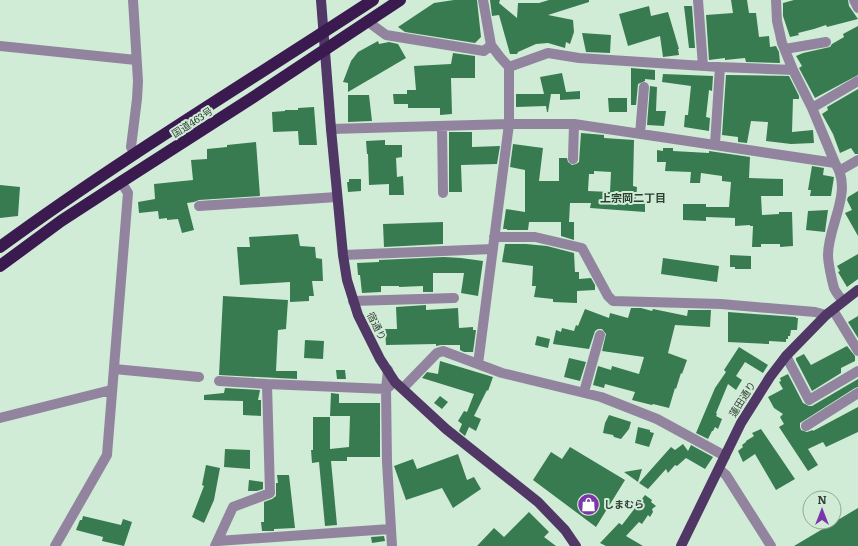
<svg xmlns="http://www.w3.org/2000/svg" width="858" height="546" viewBox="0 0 858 546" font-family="Literata,'Noto Sans JP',serif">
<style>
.building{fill:#397b50;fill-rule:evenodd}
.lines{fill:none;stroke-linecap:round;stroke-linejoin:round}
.minor{stroke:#92849f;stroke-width:10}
.major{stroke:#503765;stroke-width:10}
.highway{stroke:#3a1a4f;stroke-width:12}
.labels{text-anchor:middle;stroke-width:4;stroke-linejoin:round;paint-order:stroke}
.street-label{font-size:10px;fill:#354038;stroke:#d0ecd7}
.poi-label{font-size:10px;font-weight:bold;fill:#354038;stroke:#d0ecd7;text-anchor:start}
.neighbourhood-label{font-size:11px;font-weight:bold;fill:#294030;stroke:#d0ecd7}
</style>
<rect width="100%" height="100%" fill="#d0ecd7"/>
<!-- building -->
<path class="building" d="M454 0H477L481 37 475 43 405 32 398 27 434 3Z
M490 0H500L499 3 517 18 518 3H539L549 0H589V2L548 15 573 20 574 32 570 44 566 42 565 48 548 43 536 44 518 52 517 54H510L499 15 492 16Z
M731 0H747L749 13H756L759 37 769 36 770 47 776 46 779 52 780 63 746 62 745 58 725 60V58L709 60 706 15 733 13Z
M794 0H848L849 6 858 19 827 27 826 25 814 29 798 33 799 35 790 37 783 16V3Z
M649 6 651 16 668 12 679 49H678L679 55 663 57 660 36 628 46 619 14Z
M684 6H692L695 48H689Z
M858 26V75L815 98 799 68 802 66 796 56 803 53 830 47 832 44 844 37 843 34Z
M582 33 611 35 610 53 586 52Z
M378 41 379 44 389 42 398 44 406 58 348 92V83L343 82 351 61 358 52Z
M453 53 475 56V78H451L452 114 440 115V108H408V104H394L393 94H407V90H416L414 66 451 64Z
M631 68 655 70V80L645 79V81L638 84 636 105H631Z
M562 73 566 92 580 91V99L560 100V94H551L548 112H547L546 106 516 107V94H544L540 77Z
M663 74 713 76 712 91 709 90 706 117 710 118 709 131 684 127 685 115H688L691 86 662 82Z
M726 75 789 76 799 96V99H793L792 132 813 130 814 143 791 144 766 141 768 122 751 121 747 143 738 142V137L722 135Z
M650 86 657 87 656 111H666L664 126 647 125Z
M858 89V154H855L851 148 840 153 833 134 822 114 828 110 827 107Z
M348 95H369L372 121 348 122Z
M608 98H627V112H609Z
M314 107 317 145H299L298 131 273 132 272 112 285 111V110H298V108Z
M449 132H472V147L500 146 497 164 461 165 462 192H449Z
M581 133 604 135V138L634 140 633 186 637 187 636 200 645 201V212L590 208 591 203H570L569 222H529L528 230H507V229H503L506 209 525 212V170L510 167 513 144 543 148 539 181H559V158H567L568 162 572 165 576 164 579 162ZM594 171 611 172 610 192 588 191 589 174H594Z
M385 140V145H402V157L396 158 397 177 403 176 404 195H389V184L369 185 368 154H367L366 141Z
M256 142 260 196 199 200 194 202 187 203 194 230 182 233 178 219 167 220V218L159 219 158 211 139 213 138 202 155 199 154 184 193 180 191 160 207 159V149L227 147V145Z
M663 148H673V151L709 153V151L750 157 749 178 783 179V196H761L762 215 779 214V212H792L793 246 780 247V244H761V247H752L753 226H750V225L735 226V218L706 217V221L683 220V204H706V207H729L731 182 722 181V176L701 173 700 183H690L691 172 665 171 666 162H657V150L663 151Z
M812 166 824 168 823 175 834 177 831 196H810L811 190H808Z
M349 179H361V191L348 192 347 182H349Z
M0 185 20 187 18 216 0 218Z
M858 191V236L845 213 852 210 847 200 848 197Z
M828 210 825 232 806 230 808 211Z
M443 222V244L384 247 383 224Z
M561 222H574V240L561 236Z
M298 234 300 246 315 247 316 258 322 259 323 281H312L314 296H309V301L290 302V282L240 285 237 247H250L249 237Z
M505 244H526L547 246 574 253 575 272H579V279L591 278 595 285V290L577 291V303L553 302V299L534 297 536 286H532L533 266 502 262Z
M858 254V279L847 287 838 272 840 271 837 266Z
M730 255 751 256V269H735V267H730Z
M444 257 461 258 483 261 478 296 461 293 464 273H433V292H423V286L399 287V286H381V292L362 293 360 275H358L357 263 379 262V260Z
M663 258 719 266 717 282 661 274Z
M223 296 288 300 286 329 278 330 276 371H297V379L219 375Z
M426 305V310L458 308 459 328 473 327V330H476L473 352H464L460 350V345H441L436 346V344L386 345 385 329H397L396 307Z
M631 308H641L652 311 653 309 687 316 688 310H711L710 327 675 325 668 353 687 360 682 374 681 373 676 389 675 388 669 408 653 404 652 405 632 400 635 392 605 384 604 388 593 385 598 366 611 370 612 366 639 374 644 357 602 351 606 334 602 329H598L595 331 589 349 553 344 556 330 561 332 562 328 574 331 576 325 578 326 585 309 609 318 610 313 628 318Z
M728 312 796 317V318H798L797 330H791L790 336H788V339H786V342L769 341V344L728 342Z
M858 316V338L848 322Z
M537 336 550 339 548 348 535 345Z
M305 340 324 341 323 359 304 358Z
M847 346 855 356V361L841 368V373L812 391 796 360V358L804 354 811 365Z
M739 347 768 365 763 373 745 362 736 376 742 380 736 390 728 384 716 413 717 414 716 416 722 419 718 429 715 427 713 431H712L708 439 696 433 715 388 726 372 724 370Z
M569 358 586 362 580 381 564 377Z
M440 361 493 377 488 391 487 390 474 416 481 419 476 431 469 427 465 436 459 431 462 424 458 421 464 411 467 412 474 394 422 378 427 372 438 374Z
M336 370H345L346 379H337Z
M788 374 803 403 809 406H812L858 379V387L855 388 800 423V427L801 430 807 432 813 430V431L858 407V432L826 447 823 442 808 449 818 465 808 471 779 427 784 424 780 417 783 414 774 408 768 397 783 389 779 382 781 381 780 378Z
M225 388 260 390 258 400H261V416L243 415V401L204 400V395L224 393Z
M331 393 339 394V403H380V457H347V461H331L337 525 325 526 319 462 312 463 311 450H313V417H330V449L349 447 350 416H330Z
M440 396 448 402 442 409 434 403Z
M609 415 631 422 629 429 621 439 614 437 613 435 603 433 605 423Z
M638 427 650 430V432L654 433 649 447 635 443Z
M761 429 795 479 776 490 755 454 743 462 738 451 743 447 742 445 746 442V441L754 436 752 433Z
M683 444 688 451 691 445 713 457 705 469 686 458 677 466 675 465 668 473 666 469 648 489 639 483 671 447 675 450Z
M570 447 625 480 596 527 533 480 551 452 562 459Z
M225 449 250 450V469L224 467Z
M458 454 467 480 474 477 481 489 453 508 442 488 406 500 394 466 413 459 417 469Z
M206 465 220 468 214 500 204 523 192 517 204 486 202 485Z
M642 469 638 482 624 472Z
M277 475H289L295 528 274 529V531H262L261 522H264V502L272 499 276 496V483H278Z
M249 480 263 482V489L257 491H248Z
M645 495 652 500 651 502 656 506 652 509 653 512 650 517 648 515 642 524 639 522 626 536 643 546H606L600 543 619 523 622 525Z
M858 508V546H794Z
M529 512 549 532 544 537 556 546H477L494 528 504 537Z
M83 516 121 525 123 519 132 522 124 546 102 541 103 537 76 530 80 520H82Z
M384 536 385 541 372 543 371 537Z"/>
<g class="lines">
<!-- minor -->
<path class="minor" d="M133 0 138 81 137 99 131 147 136 154
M698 0 703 66
M776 0 777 21 782 43 793 70 812 108 835 163C854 191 828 225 828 255 828 263 832 281 834 288 836 293 840 297 843 301
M854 0 858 8
M367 21 386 35 484 51 491 45
M0 46 136 60
M785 49 826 42
M509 67 548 53 579 58 720 67 793 70
M812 108 858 81
M442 127 443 193
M331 129 509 124H574L835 163
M640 134 644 87
M715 144 720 67
M573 159 574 124
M839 171 858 160
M199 206 337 197
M494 237H535L582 248 608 296 613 301 721 304 815 312 826 315
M343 255 493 249
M353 301 454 298
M833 310 858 351
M786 356 809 400 858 371
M478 364 509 124V67L500 57 491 45 483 0
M114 369 199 377
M388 370 386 389 387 462 392 546
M267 384 386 389 390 386
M403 388 437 353 443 351 502 373 601 397 657 419 725 456
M584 392 600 335
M0 418 111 390
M806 426 858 393
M719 469 726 475 771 546
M218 541 390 529
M55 546 107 455 128 193 121 182
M215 546 233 507 270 493 267 384 219 381"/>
<!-- major -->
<path class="major" d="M321 0 331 129 343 255 347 280 358 315 380 359 395 382 446 429 538 502 565 530 576 546
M681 546 741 423 770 377 786 356 826 315 858 290"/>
<!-- highway -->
<path class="highway" d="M0 247C120 159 248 82 373 0
M0 266 61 221 121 182 252 98 400 0"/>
</g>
<!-- icons -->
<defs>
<symbol id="shop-disc" viewBox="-11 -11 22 22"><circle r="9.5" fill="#7c36aa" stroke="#d0ecd7"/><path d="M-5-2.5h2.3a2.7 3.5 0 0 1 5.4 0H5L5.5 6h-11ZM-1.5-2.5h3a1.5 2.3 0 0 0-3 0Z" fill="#fff"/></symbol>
</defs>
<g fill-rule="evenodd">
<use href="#shop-disc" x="576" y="492" width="25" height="25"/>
</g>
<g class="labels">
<!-- street labels -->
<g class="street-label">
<text transform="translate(192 122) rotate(-33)" y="4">国道463号</text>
<text transform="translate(377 326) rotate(64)" y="4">宿通り</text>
<text transform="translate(742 399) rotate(-58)" y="4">蓮田通り</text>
</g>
<!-- poi labels -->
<g class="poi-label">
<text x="604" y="508">しまむら</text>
</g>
<!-- neighbourhood labels -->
<g class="neighbourhood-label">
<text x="633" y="202">上宗岡二丁目</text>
</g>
</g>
<!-- north arrow -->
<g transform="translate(822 510)"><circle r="19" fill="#d0ecd7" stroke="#92a797"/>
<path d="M0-3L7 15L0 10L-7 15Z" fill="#7c36aa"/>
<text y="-6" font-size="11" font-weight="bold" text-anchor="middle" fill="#354038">N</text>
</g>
</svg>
